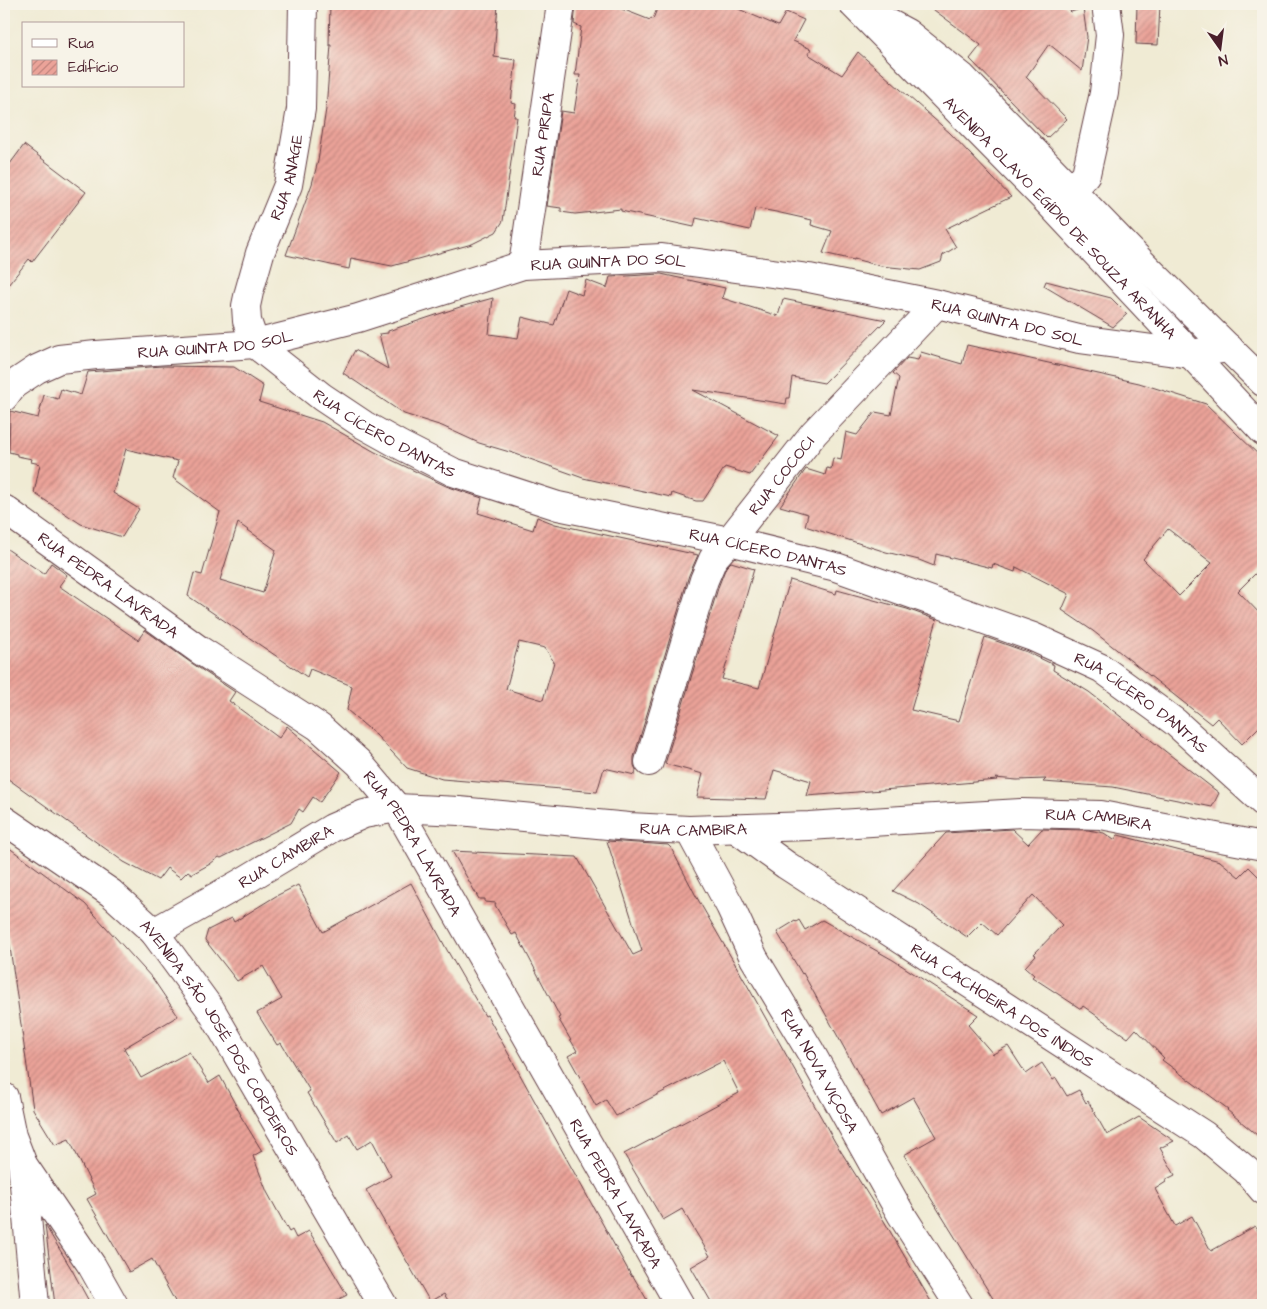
<svg xmlns="http://www.w3.org/2000/svg" width="1267" height="1309" viewBox="0 0 1267 1309" font-family="'Architects Daughter',sans-serif">
<style>
.building{fill:url(#building-hatch);fill-rule:evenodd}
.lines{fill:none;stroke-linecap:round;stroke-linejoin:round}
.minor-casing{stroke:#633e44;stroke-width:30}
.major-casing{stroke:#633e44;stroke-width:30}
.minor{stroke:#fff;stroke-width:28}
.major{stroke:#fff;stroke-width:28}
.labels{text-anchor:middle;stroke-width:4;stroke-linejoin:round;paint-order:stroke}
.street-label{font-size:16px;fill:#4a1f2b;stroke:#f7f3e8}
</style>
<defs>
<pattern id="building-hatch" width="6" height="6" patternUnits="userSpaceOnUse" patternTransform="scale(1.25)"><rect width="6" height="6" fill="#eba399"/><path d="M-1 1l2-2M0 6l6-6M5 7l2-2" fill="none" stroke="#c0847d"/></pattern>
</defs>
<rect width="100%" height="100%" fill="#f7f3e8"/>
<filter id="ink" filterUnits="userSpaceOnUse"><feTurbulence type="fractalNoise" baseFrequency=".02" numOctaves="2"/><feDisplacementMap in="SourceGraphic" scale="10" xChannelSelector="R" yChannelSelector="G"/><feConvolveMatrix kernelMatrix="1 2 1 2 8 2 1 2 1" color-interpolation-filters="sRGB"/></filter>
<filter id="wash" filterUnits="userSpaceOnUse"><feTurbulence type="fractalNoise" baseFrequency=".0096" numOctaves="4" result="noise"/><feDisplacementMap in="SourceGraphic" scale="20" xChannelSelector="R" yChannelSelector="G"/><feGaussianBlur stdDeviation="1.12" result="paint"/><feColorMatrix in="noise" values="0 0 0 0 0 0 0 0 0 0 0 0 0 0 0 0 0 1.4 0 .05"/><feComposite in="paint" operator="in"/></filter>
<g filter="url(#wash)">
<rect width="100%" height="100%" fill="#f0ebd4"/>
<g id="blocks">
<!-- building -->
<path class="building" d="M330 4H498L494 57 516 60 511 103 516 104 514 117H517L503 221 496 232 472 244 392 266 351 258 349 269 286 255 312 184 318 161 326 109 331 45H329Z
M576 4H609L650 20 651 18 653 19 659 4H727L778 26 786 12 804 20 793 41 811 49 808 54 842 75 858 52 950 133 1011 197 945 229 956 247 943 255 941 262 920 270 881 266 854 259V260L823 253 832 231 811 225 812 220 776 212 755 208 750 230 696 218 694 227 621 211V209L575 214 561 212V208L547 206 561 111 574 113 580 75H575L581 27 574 24Z
M926 4H1063L1071 12 1083 8 1087 37 1082 71 1049 44 1026 77 1067 119 1047 138 970 59 981 45Z
M1137 4H1160L1158 45 1136 44Z
M24 145 86 192 32 262 29 259 4 290V172Z
M661 274 725 288 722 298 778 316 783 299 886 320 824 383 792 377 789 398H787L786 404 693 390 779 436 750 475 725 467 703 501H696L672 493 671 497 583 478 513 453 479 443 442 426 404 414 343 373 355 350 388 369 379 334 388 333V331L460 307 493 298 489 334 518 338 522 317 554 325 566 289 582 295 586 280 607 288 610 277Z
M1046 281 1111 298 1127 314 1113 327 1044 286Z
M967 345 1139 383 1206 404 1263 459V566L1238 591 1263 617V723L1242 744 1217 718 1211 724 1093 631 1062 610 1069 594 1016 567 1015 572 993 564 992 568 936 554 934 566 919 560 886 552 805 526 808 514 780 506 806 469 825 475 827 468 831 469 833 458 841 460 846 432 857 435 875 412 891 415 899 378 893 373 907 358 918 360 921 352 962 364ZM1168 529 1212 563 1179 596 1143 559Z
M162 366 234 367 263 386 259 402 322 422 375 452 446 486 482 498 478 513 533 530 537 517 555 524 698 555 689 575 634 757V765L636 770 635 775 604 768 597 792 442 779 407 768 376 735 347 710 352 686 310 669 307 677 188 596 194 573 202 575 220 512 173 478 178 461 126 449 113 493 139 509 122 537 81 524 34 493 40 464 31 462 32 459 17 456V454L9 452 10 411 38 418 44 395 58 399 61 389 81 395 88 372ZM238 523 276 550 263 593 220 580ZM519 642 545 648 554 662 543 700 506 689Z
M4 547 44 574 51 563 67 575 59 586 138 640 145 630 190 662 235 692 229 701 279 738 287 726 341 772 320 802 313 797 303 812 299 809 291 823 221 858 219 857 210 864 192 874 188 871 181 878 167 868 158 880 124 862 4 776Z
M731 562 754 569 722 679 759 688 790 580 836 594 837 590 907 609 937 620 911 710 959 721 985 637 1027 652 1054 665 1053 670 1089 692 1219 793 1212 807 1113 787 1043 782 1046 779 1017 780 995 778 997 780 907 788 807 796 811 781 774 770 766 799 697 797 703 774 665 764 719 585 726 567Z
M1012 829 1028 844 1042 829 1088 830 1104 833 1114 840 1118 835 1220 861 1239 877 1249 867 1263 881V1140L1227 1110 1228 1109 1162 1060 1164 1058 1136 1029 1128 1038 1083 1006 1081 1009 1032 977 1034 975 1025 967 1036 955 1034 954 1062 925 1033 895 997 935 982 922 967 937 919 904 893 891 946 833Z
M607 841 668 845 671 848 696 896 746 983 835 1142 877 1209 933 1305H713L691 1267 710 1256 682 1209 663 1220 624 1154 739 1093 723 1061 616 1116 606 1100 596 1106 568 1056 577 1051 558 1018 560 1017 516 933 512 935 495 905 496 903 485 902V899H479L452 851 577 857 633 955 642 951Z
M4 844 85 904 153 979 178 1016 124 1048 141 1078 189 1052 209 1083 220 1076 241 1115H240L262 1151 253 1156 267 1192 289 1232 292 1230 296 1238 309 1231 347 1295 327 1305H177L152 1259 129 1272 87 1199 96 1194 69 1139 55 1145 33 1109 4 905Z
M411 883 447 950 485 1016 487 1015 632 1277 633 1276 650 1305H451L444 1294 430 1302 366 1190 391 1176 372 1140 357 1149 349 1135 337 1143 307 1093 310 1091 281 1043 277 1045 257 1013 282 999 263 966 237 981 205 940 208 930 232 918 234 922 276 896 298 885 323 932Z
M799 920 805 930 822 920 893 960 978 1015 968 1025 993 1054 1008 1046 1026 1074 1042 1063 1053 1080 1056 1078 1067 1096 1079 1090 1086 1103 1088 1101 1107 1135 1139 1117 1174 1141 1160 1148 1175 1175 1165 1180 1166 1182 1155 1189 1175 1226 1192 1216 1211 1251 1255 1226 1263 1238V1305H997L904 1155 936 1137 913 1097 881 1115 803 973 802 974 777 932 795 921 796 922Z
M45 1225 72 1270 91 1305H55Z"/>
</g>
</g>
<g filter="url(#ink)">
<use href="#blocks" fill-opacity="0" stroke="#633e44" stroke-width="1"/>
<g class="lines">
<defs>
<g id="minor">
<path d="M1051 203 1072 190 1086 174 1104 93 1110 35 1106 4"/>
<path id="s1" d="M523 265 561 4"/>
<path id="s2" d="M255 344 322 397 364 425 400 445 453 472 558 506 729 541 836 567 1033 637 1101 668 1175 722 1263 802"/>
<path id="s3" d="M255 344 247 321 246 306 249 292 260 253 288 185 301 109 303 4"/>
<path id="s4" d="M4 397 13 385 37 369 59 359 96 355 255 344 358 318 523 265 662 258 809 278 937 304 1079 339 1190 354 1229 348"/>
<path id="s5" d="M4 509 198 649 319 727 359 763 397 808 680 1305"/>
<path id="s6" d="M649 762 704 580 713 559 729 541 814 433 937 304"/>
<path id="s7" d="M4 820 111 893 154 932 211 1010 383 1305"/>
<path id="s8" d="M735 828 786 865 1204 1135 1246 1170 1263 1190"/>
<path id="s9" d="M689 830 730 906 754 958 810 1051 901 1214 959 1305"/>
<path id="s10" d="M154 932 239 884 332 828 364 814 397 808 459 811 629 827 689 830 809 826 918 819 1021 813 1101 815 1263 846"/>
<path d="M4 1097 12 1136 22 1162 35 1305"/>
<path d="M22 1163 92 1266 114 1305"/>
</g>
<g id="major">
<path id="s11" d="M854 5 1050 204 1263 431"/>
<path d="M881 19 907 33 962 77 1145 266 1263 382"/>
</g>
</defs>
<!-- minor casing -->
<use href="#minor" class="minor-casing"/>
<!-- major casing -->
<use href="#major" class="major-casing"/>
<!-- minor -->
<use href="#minor" class="minor"/>
<!-- major -->
<use href="#major" class="major"/>
</g>
</g>
<g class="labels">
<!-- street labels -->
<g class="street-label">
<text dy="6" stroke="none"><textPath href="#s1" startOffset="132">RUA PIRIPÁ</textPath></text>
<text dy="6" stroke="none"><textPath href="#s3" startOffset="175">RUA ANAGE</textPath></text>
<text dy="6" stroke="none"><textPath href="#s11" startOffset="296">AVENIDA OLAVO EGÍDIO DE SOUZA ARANHA</textPath></text>
<text dy="6" stroke="none"><textPath href="#s4" startOffset="630">RUA QUINTA DO SOL</textPath></text>
<text dy="6" stroke="none"><textPath href="#s4" startOffset="1035">RUA QUINTA DO SOL</textPath></text>
<text dy="6" stroke="none"><textPath href="#s4" startOffset="225">RUA QUINTA DO SOL</textPath></text>
<text dy="6" stroke="none"><textPath href="#s2" startOffset="158">RUA CÍCERO DANTAS</textPath></text>
<text dy="6" stroke="none"><textPath href="#s6" startOffset="321">RUA COCOCI</textPath></text>
<text dy="6" stroke="none"><textPath href="#s2" startOffset="562">RUA CÍCERO DANTAS</textPath></text>
<text dy="6" stroke="none"><textPath href="#s5" startOffset="129">RUA PEDRA LAVRADA</textPath></text>
<text dy="6" stroke="none"><textPath href="#s2" startOffset="968">RUA CÍCERO DANTAS</textPath></text>
<text dy="6" stroke="none"><textPath href="#s10" startOffset="978">RUA CAMBIRA</textPath></text>
<text dy="6" stroke="none"><textPath href="#s10" startOffset="572">RUA CAMBIRA</textPath></text>
<text dy="6" stroke="none"><textPath href="#s5" startOffset="534">RUA PEDRA LAVRADA</textPath></text>
<text dy="6" stroke="none"><textPath href="#s10" startOffset="152">RUA CAMBIRA</textPath></text>
<text dy="6" stroke="none"><textPath href="#s8" startOffset="321">RUA CACHOEIRA DOS INDIOS</textPath></text>
<text dy="6" stroke="none"><textPath href="#s7" startOffset="312">AVENIDA SÃO JOSÉ DOS CORDEIROS</textPath></text>
<text dy="6" stroke="none"><textPath href="#s9" startOffset="274">RUA NOVA VIÇOSA</textPath></text>
<text dy="6" stroke="none"><textPath href="#s5" startOffset="939">RUA PEDRA LAVRADA</textPath></text>
</g>
</g>
<!-- margin -->
<rect width="1267" height="1309" fill="none" stroke="#f7f3e8" stroke-width="20"/>
<!-- legend -->
<rect x="22" y="22" width="162" height="65" fill="#f7f3e8" stroke="#b29e9c"/>
<rect x="32" y="39" width="25" height="8" fill="#ffffff" stroke="#b29e9c"/>
<text x="68" y="48" font-size="15" fill="#4a1f2b">Rua</text>
<rect x="32" y="60" width="25" height="15" fill="url(#building-hatch)" stroke="#b29e9c"/>
<text x="68" y="72" font-size="15" fill="#4a1f2b">Edifício</text>
<!-- north arrow -->
<g transform="translate(1220 48) rotate(166)" stroke="#f7f3e8" stroke-width="4" paint-order="stroke">
<path d="M0-4L9 19L0 12L-9 19Z" fill="#4a1f2b"/>
<text y="-8" font-size="14" font-weight="bold" text-anchor="middle" fill="#4a1f2b">N</text>
</g>
</svg>
